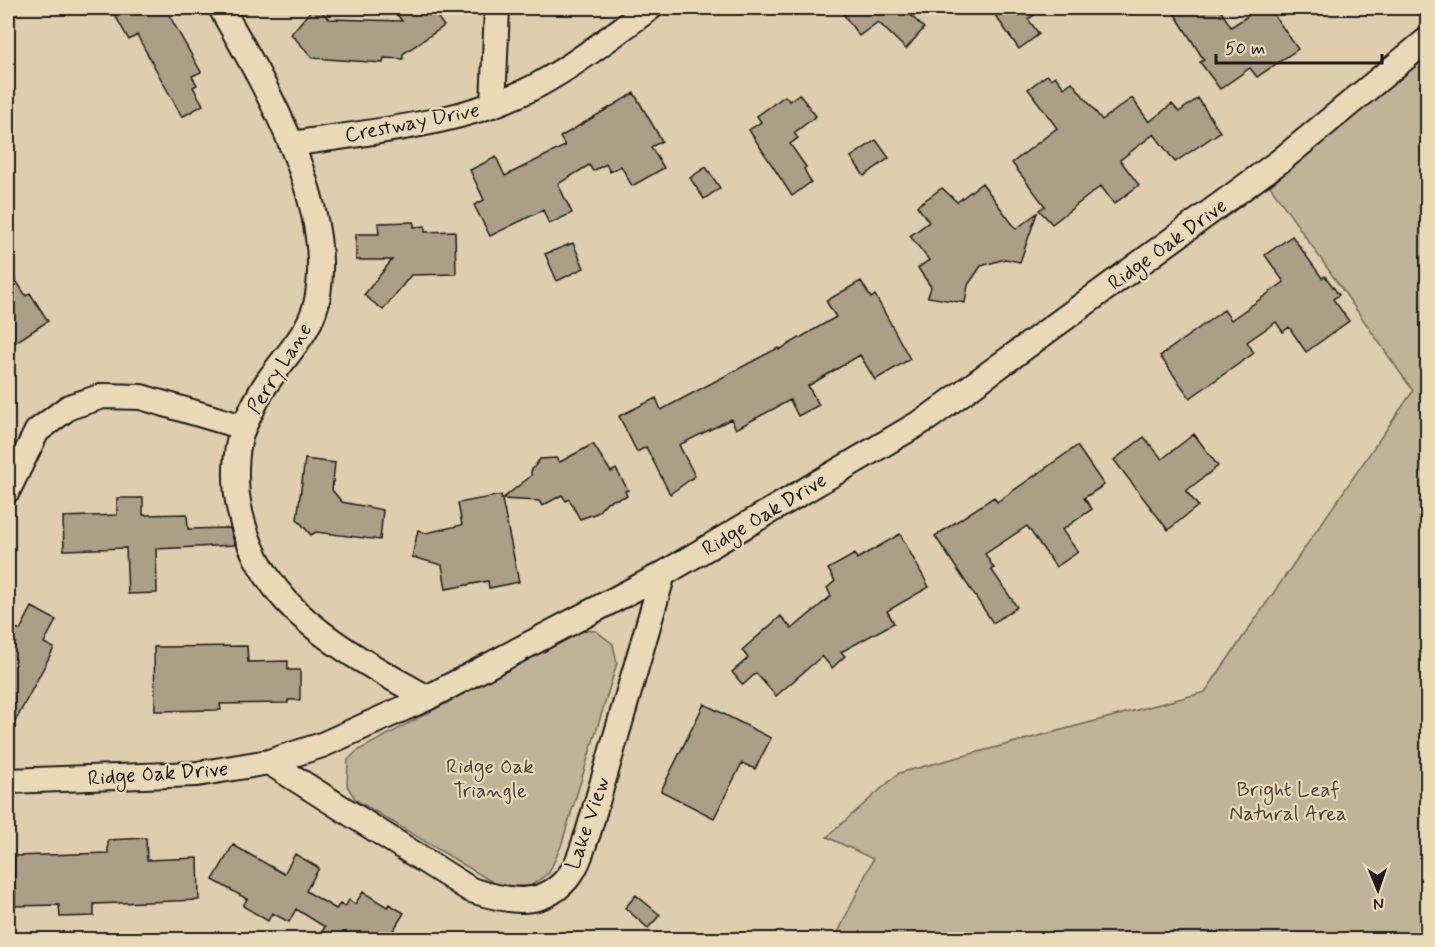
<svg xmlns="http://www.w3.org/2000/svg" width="1435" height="947" viewBox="0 0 1435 947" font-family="Mynerve,sans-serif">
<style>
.green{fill:#c1b397;stroke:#6e685a;stroke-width:1.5}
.building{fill:#ab9f86;stroke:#1c1c1c;stroke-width:1.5}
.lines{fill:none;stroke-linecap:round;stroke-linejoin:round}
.minor-casing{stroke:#1c1c1c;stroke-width:28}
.minor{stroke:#ead9b6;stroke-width:24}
.labels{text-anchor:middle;stroke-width:4.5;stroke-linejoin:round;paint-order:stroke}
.street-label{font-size:21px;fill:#1c1c1c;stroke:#ead9b6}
.park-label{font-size:21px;fill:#45423b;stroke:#ead9b6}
</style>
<rect width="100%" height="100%" fill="#decead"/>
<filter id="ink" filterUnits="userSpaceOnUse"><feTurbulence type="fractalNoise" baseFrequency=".0167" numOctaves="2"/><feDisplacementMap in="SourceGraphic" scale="12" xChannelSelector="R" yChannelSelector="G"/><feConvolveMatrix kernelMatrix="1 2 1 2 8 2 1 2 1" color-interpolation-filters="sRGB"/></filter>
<g filter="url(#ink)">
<!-- green -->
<path class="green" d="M1427 54V939H835L873 859 827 837 899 773 1205 692 1413 391 1270 186Z
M582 630 596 631 613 644 617 663 561 846 549 873 530 886H499L356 800 347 786 348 760 357 751Z"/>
<!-- building -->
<path class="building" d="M111 8H165L201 72 192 76 197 85 193 87 203 105 182 117 137 35 129 40Z
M313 8H318L329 19 402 21 392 8H431L444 26 403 54V59L384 58 383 63 313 58 291 34Z
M839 8H903L924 28 906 49 878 22 859 36Z
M990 8H1045L1028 19 1039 34 1019 49Z
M1171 8H1219L1231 27 1260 8H1269L1298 49 1257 77 1250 68 1220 89 1200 62 1204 60Z
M1047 75 1051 79 1055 76 1064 88 1072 82 1102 120 1132 98 1149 122 1172 104 1179 112 1198 98 1220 132 1175 162 1154 134 1120 160 1139 185 1114 204 1101 186 1052 224 1039 210 1045 206 1012 163 1057 128 1028 89Z
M634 93 662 141 651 147 664 168 632 186 621 166 610 172 606 164 593 171 589 165 558 184 572 213 549 224 543 210 490 236 474 205 484 200 470 170 496 157 505 176 565 146 560 137Z
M799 94 816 116 794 133 798 138 790 144 806 167 804 169 811 182 792 196 749 130 761 122 757 116 785 96 789 101Z
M876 140 889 158 864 176 851 157Z
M706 167 720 188 704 199 690 178Z
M982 183 1016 229 1037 213 1020 262 1005 259 981 266 968 285 965 303 928 297 931 287 918 268 929 260 910 236 929 222 917 206 942 188 957 202Z
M414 222V227L425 226V232L455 231 456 274 411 275 383 310 364 295 392 260H356V234H379L378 223Z
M1292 236 1322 278 1325 276 1339 295 1333 299 1349 321 1306 352 1289 327 1283 332 1276 322 1247 342 1254 353 1190 398 1160 356 1224 310 1231 320 1284 282 1265 255Z
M573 243 584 268 557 281 545 254Z
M8 268 26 296 30 293 48 321 16 342 8 330Z
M861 281 871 298 875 295 910 359 875 380 860 355 808 386 819 405 798 416 790 400 736 429 731 419 679 445 695 476 670 494 646 447 637 452 619 416 656 398 661 410 778 348 779 350 836 317 826 301Z
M1194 434 1218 466 1186 491 1198 506 1168 530 1114 460 1144 437 1162 459Z
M593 444 611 472 616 469 628 490 625 491 627 496 607 502 597 513 580 519 569 499 566 501 562 495 542 506 539 501 502 499 531 476V471L540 459 556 458 560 462Z
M1077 446 1104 485 1084 498 1092 509 1062 530 1078 552 1056 567 1027 526 985 554 994 568 991 569 1017 607 993 623 935 536 994 497 997 502Z
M305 459 335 463 332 490 342 502 383 510 380 540 316 532 311 535 297 519Z
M501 495 519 582 489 588 488 581 446 589 442 565 412 557 418 530 426 533 462 525 458 503Z
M117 498H143V515L187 514 188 529 230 528 235 545 156 549 157 593 128 594 126 548 64 550 63 517 117 515Z
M900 534 929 587 887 611 894 623 841 652 845 656 832 668 822 656 776 696 756 673 743 685 732 672 748 658 742 650 781 616 792 629 831 596 827 588 835 581 828 569 855 554 857 559Z
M32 607 56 620 44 643 54 648 8 735V644L16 628 20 630Z
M247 646 248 662 288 661V670H300V700H288V703L220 704 221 710 155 711 154 647Z
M704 704 771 738 755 769 742 763 714 818 661 791Z
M146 838 147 860 198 858 199 900 94 904V916L60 917 59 905 15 906 14 856 108 853V840Z
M233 845 284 874 295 854 319 868 306 891 336 909 340 904 345 907 349 900 355 904 363 892 387 907 389 904 404 913 388 939H317L325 927 296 909 289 922 272 913 268 921 243 906 247 899 213 880Z
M636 895 660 915 648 928 625 908Z"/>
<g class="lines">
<defs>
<path id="minor" d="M221 8C266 87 333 201 318 295 313 331 285 355 266 384 258 396 251 411 245 424 235 443 235 475 237 495 252 606 340 648 427 698
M493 105 497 8
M291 144C373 131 463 125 538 85 578 63 613 35 650 8
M8 490 37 431 69 407 103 396 141 397 243 427
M269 762 471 890C509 902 546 910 572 872 580 861 583 845 588 833L663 574
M8 781 197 774 269 762 322 745 427 698 663 574 928 418 1280 161 1428 39"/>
</defs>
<!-- minor casing -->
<use href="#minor" class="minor-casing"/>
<!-- minor -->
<use href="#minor" class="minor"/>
</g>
</g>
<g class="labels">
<!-- street labels -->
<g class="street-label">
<text transform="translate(412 122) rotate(-11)" y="7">Crestway Drive</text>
<text transform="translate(1167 244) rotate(-36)" y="7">Ridge Oak Drive</text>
<text transform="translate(279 368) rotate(-58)" y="7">Perry Lane</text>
<text transform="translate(764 514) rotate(-31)" y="7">Ridge Oak Drive</text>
<text transform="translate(158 773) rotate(-4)" y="7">Ridge Oak Drive</text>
<text transform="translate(587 823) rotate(-71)" y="7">Lake View</text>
</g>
<!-- park labels -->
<g class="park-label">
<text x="490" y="773">Ridge Oak<tspan x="490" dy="24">Triangle</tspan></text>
<text x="1288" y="796">Bright Leaf<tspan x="1288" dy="24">Natural Area</tspan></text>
</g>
</g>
<!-- margin -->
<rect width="1435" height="947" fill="none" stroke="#ead9b6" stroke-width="30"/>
<rect x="15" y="15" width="1405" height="917" fill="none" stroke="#1c1c1c" stroke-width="2" filter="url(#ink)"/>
<!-- north arrow -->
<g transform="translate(1378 890) rotate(178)" stroke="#ead9b6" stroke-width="4.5" paint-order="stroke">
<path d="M0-4.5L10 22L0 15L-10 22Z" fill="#1c1c1c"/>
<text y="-9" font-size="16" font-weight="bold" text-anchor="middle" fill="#1c1c1c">N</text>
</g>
<!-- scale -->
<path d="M1216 54v9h166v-9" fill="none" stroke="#1c1c1c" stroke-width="3"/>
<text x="1225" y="54" font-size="18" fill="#1c1c1c" stroke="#ead9b6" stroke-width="4.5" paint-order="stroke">50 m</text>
</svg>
